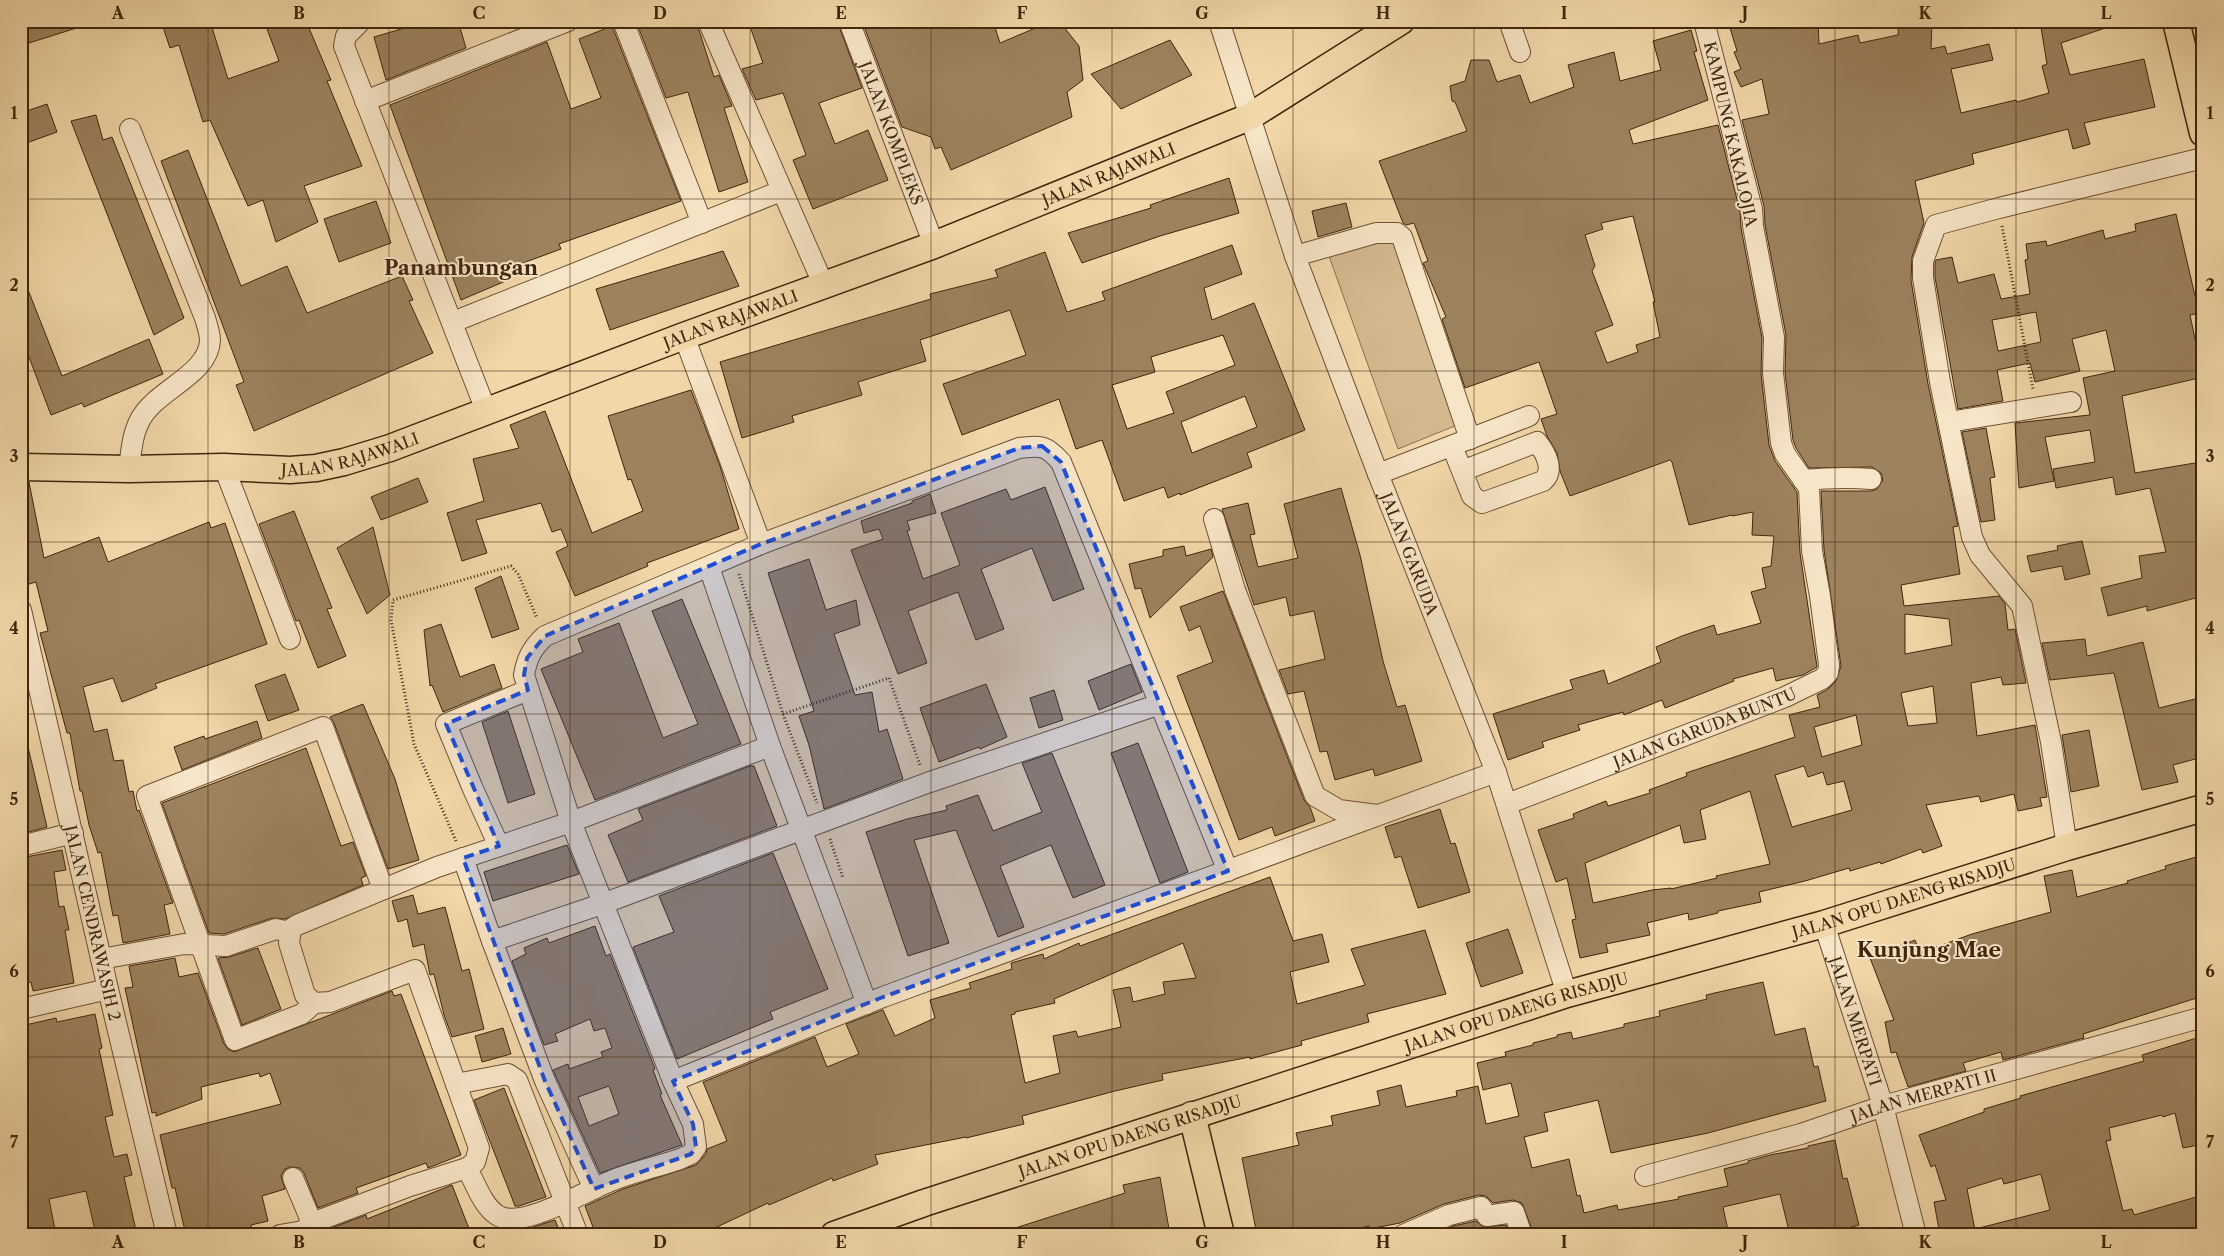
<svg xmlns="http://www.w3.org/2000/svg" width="2224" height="1256" viewBox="0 0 2224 1256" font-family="'Libre Caslon Text',serif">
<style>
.green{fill:#d4b98e;stroke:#8a704d}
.building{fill:#9d825e;stroke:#40260c;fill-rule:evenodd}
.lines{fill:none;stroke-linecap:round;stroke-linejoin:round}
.minor-casing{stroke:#6c5233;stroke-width:22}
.major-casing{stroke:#40260c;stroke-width:29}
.path{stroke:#40260c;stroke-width:3;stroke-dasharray:1 2.5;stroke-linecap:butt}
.minor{stroke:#f7e5c7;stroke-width:20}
.major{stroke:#f2d7a9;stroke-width:26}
.marked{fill:#1d4ed8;fill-opacity:0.2;stroke:#1d4ed8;stroke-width:4;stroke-dasharray:10 6;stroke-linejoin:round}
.grid{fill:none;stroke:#40260c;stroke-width:1;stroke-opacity:0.55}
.labels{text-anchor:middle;stroke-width:4;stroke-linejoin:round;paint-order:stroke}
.street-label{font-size:16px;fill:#40260c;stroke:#f7e5c7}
.district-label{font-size:21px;font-weight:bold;fill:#40260c;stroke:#f7e5c7}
.neatline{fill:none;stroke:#40260c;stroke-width:2}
.grid-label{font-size:16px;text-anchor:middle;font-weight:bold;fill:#40260c}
</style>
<rect width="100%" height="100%" fill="#f2d7a9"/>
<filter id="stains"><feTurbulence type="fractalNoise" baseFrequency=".004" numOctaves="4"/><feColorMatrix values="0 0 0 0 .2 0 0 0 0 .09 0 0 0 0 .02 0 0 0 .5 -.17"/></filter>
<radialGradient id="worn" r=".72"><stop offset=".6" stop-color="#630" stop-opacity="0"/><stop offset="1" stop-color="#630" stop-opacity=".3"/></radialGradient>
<!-- green -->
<path class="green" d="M1393 236 1457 425 1398 449 1329 256Z"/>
<!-- building -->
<path class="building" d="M22 21H85L86 25 29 43Z
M161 21H210L228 79 279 61 264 21H306L331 80 327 81 362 166 304 186 318 222 276 242 263 200 248 206 210 120 203 122 179 45 170 48Z
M428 21H458L466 48 386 80 374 37Z
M636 21H696L714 77 719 75 732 106 724 108 748 182 719 192 688 92 666 98Z
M748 21H837L862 88 819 103 835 144 868 130 888 180 813 209 793 160 806 155 783 93 756 100 742 69 763 63Z
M862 21H993L1000 43 1052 21H1059L1079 46 1083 80 1067 92 1072 117 951 170 941 147 935 149 931 137 902 127Z
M1728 21H1818L1819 44 1858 35 1860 43 1898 35 1899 21H1932L1931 49 1945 46 1947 54 1989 44 1993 60 1951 69 1961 113 2016 100 2017 102 2049 93 2042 66 2047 64 2040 21H2117V24L2061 43 2070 75 2144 59 2155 107 2084 123 2090 144 2073 149 2068 129 1972 154 1974 164 1915 181 1924 223 1912 257 1911 280 1928 384 1958 526 1953 527 1960 574 1901 585 1904 606 1999 596 2005 604 2008 630 2015 629 2026 683 2003 685 2001 677 1971 683 1977 736 2035 725 2047 797 2040 798 2042 806 2018 811 2014 794 1981 802 1979 796 1926 805 1942 846 1923 853 1921 849 1881 864 1880 862 1850 871 1849 868 1805 881 1759 892 1761 902 1718 911V913L1689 920 1688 913 1647 923 1650 935 1606 944 1608 952 1580 958 1572 920 1576 919 1567 878 1556 882 1538 830 1574 818 1573 814 1606 801 1608 806 1650 793 1649 790 1687 776 1686 773 1795 737 1789 715 1820 707 1817 695 1827 690 1836 681 1841 666 1824 550 1821 491H1871L1877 489 1883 480 1881 473 1872 467 1809 468 1796 448 1793 440 1785 372 1786 335 1765 225 1764 206 1742 120 1769 114 1762 79 1741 87 1734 72 1741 69 1734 52 1737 51ZM1905 614 1949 619 1952 645 1905 654ZM1933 686 1937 723 1908 726 1901 693ZM1856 715 1862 745 1822 757 1814 727ZM1804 766 1808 777 1823 772 1827 785 1844 781 1852 810 1792 827 1775 775ZM1750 791 1770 864 1716 876 1717 878 1671 889V888L1652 890 1593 903 1585 863 1680 825 1684 843 1706 839 1700 810Z
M612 26 681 201 559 244 561 249 504 270 508 280 461 300 390 105 547 42 571 109 601 98 579 39Z
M1691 30 1697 51 1694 52 1708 100 1629 130 1633 144 1718 125 1740 211 1741 228 1762 338 1761 374 1769 445 1775 461 1797 492 1800 553 1817 667 1803 675 1776 681 1773 668 1733 679 1734 681 1665 708 1662 700 1624 715 1623 712 1578 725 1580 730 1542 742 1544 747 1508 760 1493 714 1573 689 1570 680 1604 670 1608 684 1661 662 1656 647 1682 636 1714 625 1717 635 1761 623 1751 592 1766 588 1762 568 1771 566 1774 536 1752 535 1753 512 1732 516V515L1689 525 1672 462 1670 460 1570 496 1560 471 1557 453 1547 436 1541 419 1557 414 1539 362 1465 388 1442 319 1446 317 1423 263 1428 261 1414 223 1406 225 1403 223 1379 161 1467 131 1455 102 1452 101 1450 86 1465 81 1471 60H1489L1497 82 1520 75 1530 103 1574 87 1568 65 1614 52 1620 81 1661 70 1653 41ZM1633 216 1655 302H1653L1660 337 1636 345 1638 352 1607 363 1595 332 1613 325 1592 271 1595 266 1585 235 1603 229 1601 223Z
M1170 40 1192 75 1121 109 1091 74Z
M47 104 57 132 21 145V113Z
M96 115 103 140 112 137 184 318 154 335 71 121Z
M188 150 241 286 287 266 307 313 402 276 413 300 409 301 433 353 254 431 236 385 244 382 161 161Z
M1229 178 1239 213 1160 236 1082 263 1068 233 1151 208 1150 205Z
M376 201 391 243 339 262 324 219Z
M1346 203 1352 227 1318 237 1312 211Z
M2176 214 2199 313 2190 315 2203 377 2122 396 2135 473 2195 463 2199 490 2203 489V596L2147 611V606L2108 616 2101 588 2142 578 2139 556 2166 552 2150 488 2116 495 2113 477 2056 488 2053 469 2095 462 2090 430 2045 437 2054 481 2019 488 2015 423 2090 415 2083 378 2115 371 2106 330 2072 339 2080 371 2035 382 2030 363 1997 370 2003 401 1958 409 1935 277V263L1936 260 1952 257 1958 283 1994 274 2001 299 2030 294 2025 260 2028 259 2026 244 2046 241 2047 246 2103 230 2105 239 2136 231 2135 224ZM2036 312 2041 342 1998 351 1992 320Z
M1232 245 1242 274 1204 288 1212 320 1254 303 1305 430 1247 453 1252 467 1180 495V493L1168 498 1164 487 1124 501 1102 440 1076 449 1059 399 962 435 943 384 1026 355 1010 310 920 340 926 361 858 382 862 395 792 416 794 422 742 438 720 362 931 299 930 294 998 277 995 270 1045 252 1067 312 1105 300 1102 292ZM1223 335 1235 365 1166 392 1174 413 1127 429 1112 385 1155 372 1151 357ZM1245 396 1257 427 1192 453 1181 422Z
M723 251 739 286 610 330 596 289Z
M21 272 62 376 149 339 163 374 84 407 82 403 51 415 21 336Z
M691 390 720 466 739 529 647 563 648 566 575 596 556 552 568 546 561 529 552 532 541 503 476 520 487 553 462 561 447 513 484 501 473 459 519 448 510 425 545 411 592 533 643 511 631 479 628 480 608 416Z
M1986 428 1995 477 1990 478 1995 520 1981 522 1962 432Z
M418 478 428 502 381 520 371 497Z
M29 482 44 558 99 537 108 562 209 522 211 528 225 523 267 644 155 684 157 688 122 702 113 678 83 687 94 732 107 729 114 761 123 760 129 792 133 791 137 811 139 810 173 903 164 905 170 934 123 943 118 915 113 916 101 852 98 853 89 825 82 791H80L70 733H67L40 633 48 631 36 582 26 585 24 580 21 581V483Z
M1045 487 1084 589 1053 601 1032 548 981 569 1004 629 976 640 958 592 908 611 927 663 898 674 851 550 883 539 879 529 864 533 861 521 912 503V501L930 494 936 513 907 521 910 530 907 531 923 579 960 565 941 513 1006 489 1011 500Z
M1341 488 1360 555 1383 661 1397 707 1405 705 1422 761 1375 776 1373 769 1335 780 1327 751 1320 752 1304 691 1288 694 1279 670 1325 659 1314 611 1290 616 1286 597 1254 605 1222 509 1248 503 1255 534 1250 535 1258 567 1298 558 1284 504Z
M294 511 332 608 327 609 346 656 318 668 299 620 296 621 259 524Z
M373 527 390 595 367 614 337 548Z
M2082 541 2090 574 2065 580 2062 566 2031 572 2027 556 2058 550 2057 546Z
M1184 546 1186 556 1211 549 1213 557 1150 618 1141 588 1135 589 1129 564 1163 556V550Z
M809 559 826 610 856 600 860 625 834 634 855 695 872 692 879 732 887 729 903 779 824 809 809 745 799 716 814 711 768 573Z
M501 576 519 629 492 638 475 588Z
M1223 591 1304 800 1310 807 1315 821 1275 836 1272 827 1239 840 1177 676 1213 662 1200 626 1189 631 1180 607Z
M682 599 741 744 595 800 541 669 583 652 578 639 619 623 663 738 698 724 652 611Z
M441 624 460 677 494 664 502 688 443 712 432 685 430 686 424 630Z
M2085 639 2087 656 2143 642 2159 708 2203 697V757L2173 765 2178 782 2142 790 2114 673 2050 680 2042 643Z
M1131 664 1142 692 1099 710 1088 681Z
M285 674 299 710 268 721 255 685Z
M986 684 1007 737 980 749 979 747 939 762 920 708Z
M1054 690 1063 720 1039 728 1030 698Z
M363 704 395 779 419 860 388 869 334 723 330 717Z
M508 711 535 794 508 803 482 722Z
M257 721 262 738 182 770 174 747 204 736 205 739Z
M2089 730 2099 786 2071 792 2062 735Z
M1138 743 1188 872 1160 883 1111 753Z
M28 747 47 827 21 834V748Z
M306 748 341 846 353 842 366 876 361 878 363 885 285 919 272 918 224 934 209 933 162 803Z
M1052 753 1105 885 1073 898 1051 845 1000 866 1024 927 998 937 956 830 914 840 949 943 908 956 866 832 907 819 947 810 946 806 978 795 993 831 1042 812 1022 763Z
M750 766H754L777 826 628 882 608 835 643 820 638 809Z
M1440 809 1451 844 1455 843 1470 892 1418 908 1401 856 1395 858 1385 827Z
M567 845 579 874 493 901 484 872Z
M62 850 66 870 54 872 59 907 64 906 69 930H65L74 983 33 991 31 982 21 984V858Z
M773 853 828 989 770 1012 773 1019 677 1059 633 947 674 932 659 896Z
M2203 855V996L2083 1034 2084 1038 2003 1060 2001 1052 1963 1063 1966 1071 1908 1087 1896 1052 1891 1053 1885 1022 1894 1020 1870 958 1915 940 1920 953 1972 934 2051 912 2044 876 2072 870 2077 897 2128 883 2127 881 2166 869 2165 866Z
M1270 877 1293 941 1322 934 1329 962 1290 972 1297 1004 1365 985 1351 949 1425 930 1446 994 1367 1014 1369 1022 1301 1041 1302 1045 1250 1059V1057L1162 1074 1163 1080 1115 1091 1022 1116 1024 1124 966 1138V1137L875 1155 878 1164 833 1181 832 1178 769 1205 768 1203 700 1235H596L585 1206 623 1189 696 1165 706 1154 707 1149 727 1141 703 1082 815 1037 827 1067 859 1054 846 1024 883 1010 895 1036 935 1018 930 1000 971 988 969 983 1012 969 1011 963 1043 954 1044 959 1079 943 1080 946ZM1183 943 1196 978 1163 982 1165 994 1133 1002 1130 987 1113 990 1121 1027 1078 1037 1076 1031 1053 1036 1060 1073 1025 1083 1011 1015 1015 1014V1012L1055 1003 1054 999Z
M413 895 418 914 445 907 462 971 469 969 484 1029 452 1037 444 1015 434 974 430 975 424 944 413 947 407 919 398 922 392 901Z
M595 926 606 956 610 954 655 1069 653 1070 662 1094 660 1095 682 1145 600 1173 553 1070 568 1064 569 1069 603 1057 601 1052 612 1048 605 1028 594 1031 590 1019 555 1034 558 1041 544 1045 512 961 526 954 524 948 547 938 549 943ZM609 1086 619 1114 589 1126 578 1097Z
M1508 929 1523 973 1481 987 1466 943Z
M258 948 281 1009 242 1025 218 958 229 957Z
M175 958 179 977 198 973 224 1044 228 1049 234 1052 392 991 394 996 401 994 461 1155 428 1168 426 1163 356 1188 358 1193 318 1208 304 1173 300 1168 289 1167 284 1170 281 1176 285 1189 262 1196 268 1221 251 1225 253 1235H186L175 1188H172L160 1135 281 1104 270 1073 260 1077 259 1073 201 1087 202 1099 156 1116V1112L152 1113 125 988 133 987 129 966Z
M1763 982 1775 1035 1805 1028 1814 1067 1818 1066 1826 1101 1708 1133 1611 1153 1598 1100 1544 1113 1548 1131 1524 1137 1532 1168 1569 1159 1577 1196 1580 1195 1584 1213 1617 1205 1618 1210 1679 1199 1678 1197 1728 1186 1724 1169 1748 1163V1161L1770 1155 1808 1148V1146L1835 1140 1843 1179 1847 1178 1859 1225 1821 1235H1790L1780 1194 1723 1207 1729 1235H1534L1522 1203 1513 1200 1493 1203 1486 1196 1479 1195 1444 1204 1400 1223 1369 1229V1226L1333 1235H1257L1242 1158 1299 1145 1296 1133 1333 1125 1331 1116 1380 1105 1377 1091 1401 1085 1406 1107 1457 1096 1456 1091 1478 1086 1486 1124 1519 1116 1511 1083 1483 1090 1477 1063 1506 1056 1505 1052 1533 1045V1043L1557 1037V1035L1571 1032 1573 1039 1624 1027V1024L1660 1016 1659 1011 1707 999 1706 995Z
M95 1014 102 1048 99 1049 113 1115 105 1117 114 1157 127 1154 132 1175 124 1177 137 1235H96L86 1191 49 1199 56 1235H29L21 1201V1026L56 1018 57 1022Z
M503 1028 511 1054 482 1062 475 1036Z
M2203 1036V1144L2183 1148 2175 1113 2163 1117 2162 1115 2109 1128 2111 1140 2106 1141 2123 1211 2132 1209 2134 1215 2203 1195V1235H1976L1975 1229 2050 1210 2041 1174 2004 1184 2002 1178 1967 1189 1976 1235H1940L1934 1202 1946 1200 1935 1165 1931 1167 1919 1135 1984 1112V1109L2021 1098 2020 1096 2144 1061 2142 1055Z
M504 1088 546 1197 519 1206H515L474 1100Z
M1160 1177 1169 1229 1133 1235H1006V1231L1125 1193 1123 1185Z
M452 1185 470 1231 460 1235H327L326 1230 366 1215 367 1219Z
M555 1220 561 1235H532L530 1228Z
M1476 1221 1483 1227 1506 1225 1509 1235H1433L1453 1226Z"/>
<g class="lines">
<defs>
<g id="minor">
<path d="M623 21 702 223"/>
<path d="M708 21 824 286"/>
<path id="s1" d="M849 21 934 245"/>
<path id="s2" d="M1219 21 1295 256 1378 474 1496 772 1567 994"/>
<path d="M1509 21 1520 52"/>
<path d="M359 23 346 36 344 46 487 413"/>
<path d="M365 101 568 21"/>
<path d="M1295 256 1376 233H1397L1402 237 1470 439"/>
<path d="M453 322 781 191"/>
<path d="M684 336 761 544"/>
<path d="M1949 422 2071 402"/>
<path d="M1452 446 1472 496 1482 503 1543 481C1555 471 1546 453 1537 442L1462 471"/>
<path d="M224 467 290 639"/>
<path d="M129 469C131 453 132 435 140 420 155 390 209 375 210 340 210 333 207 325 205 318L130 129"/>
<path d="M1378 474 1529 416"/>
<path d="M1803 480C1825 478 1849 477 1871 479"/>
<path d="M1214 519 1235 590 1315 796 1339 810 1377 815"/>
<path d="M709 567 770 746 867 1004"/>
<path id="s3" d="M21 610 108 989 167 1235"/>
<path id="s4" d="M1507 804 1785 697 1822 679 1828 673 1829 665 1820 596 1812 551 1809 488 1785 454 1781 443 1773 373 1774 337 1753 226 1752 209 1704 21"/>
<path d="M21 846 73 833"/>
<path d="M499 846 473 789 446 724 528 690"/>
<path d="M2067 847 2051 742 2022 606 1980 555 1972 537 1940 382 1923 278V261L1936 225 1999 208 2203 158"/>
<path d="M463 858 492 941 602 904 927 783 1160 704"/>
<path id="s5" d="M1824 924 1883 1106 1916 1235"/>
<path d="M492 941 545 1081 594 1189"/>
<path d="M101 959 184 944 226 946 276 929 290 932"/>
<path d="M314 1003 302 1014 235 1040 147 796 323 727 383 889"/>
<path d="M21 1009 108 989"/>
<path d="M673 1081 883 997 1496 772"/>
<path d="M456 1084 508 1074 517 1080 578 1235"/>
<path d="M467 1168C475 1183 483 1206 497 1215 520 1231 587 1190 611 1181 633 1172 657 1167 680 1159L691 1154 696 1147 693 1124 673 1081 571 822 524 675C527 658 532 648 545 636L761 544 1019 448C1041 446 1045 444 1061 462L1228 871"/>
<path id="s6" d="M1645 1176 1801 1134 1883 1106 2203 1017"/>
<path d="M312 1223 410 1186 467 1168 475 1162 479 1148 415 970 330 1002 314 1003 305 995 289 943 291 929 297 925 437 867 571 822 770 746"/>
<path d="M280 1235 303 1231 312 1223 293 1178"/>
<path d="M1403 1235 1449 1215 1481 1207 1487 1216 1514 1212 1522 1235"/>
</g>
<g id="major">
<path d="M2176 21 2203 133"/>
<path id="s7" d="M21 467 129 469 224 467 290 470 316 468 344 462 390 448 684 336 934 245 1249 117 1401 21"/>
<path d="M1192 1115 1221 1235"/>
<path id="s8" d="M834 1235 924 1203 1567 994 1824 924 2067 847 2203 808"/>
</g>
</defs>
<!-- minor casing -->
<use href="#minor" class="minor-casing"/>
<!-- major casing -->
<use href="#major" class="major-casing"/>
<!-- path -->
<path class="path" d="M2002 226 2033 389
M739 574 783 714 817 803
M783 714 889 678 920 765
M830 839 843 878
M456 841 414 744 391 620 393 600 511 566 518 574 537 618"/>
<!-- minor -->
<use href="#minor" class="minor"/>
<!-- major -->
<use href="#major" class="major"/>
</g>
<!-- marked area -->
<path class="marked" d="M1042 446 1061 462 1228 871 883 997 673 1081 693 1124 696 1147 691 1154 594 1189 545 1081 463 858 499 846 446 724 528 690 524 675 527 658 545 636 761 544 1019 448Z"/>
<!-- grid -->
<path class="grid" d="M208 21V1235M389 21V1235M570 21V1235M750 21V1235M931 21V1235M1112 21V1235M1293 21V1235M1474 21V1235M1654 21V1235M1835 21V1235M2016 21V1235M21 199H2203M21 371H2203M21 542H2203M21 714H2203M21 885H2203M21 1057H2203"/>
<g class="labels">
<!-- street labels -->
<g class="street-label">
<text dy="6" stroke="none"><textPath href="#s1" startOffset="120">JALAN KOMPLEKS</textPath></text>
<text transform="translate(1731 134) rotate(77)" y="6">KAMPUNG KAKALOJIA</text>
<text dy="6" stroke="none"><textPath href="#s7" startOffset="1141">JALAN RAJAWALI</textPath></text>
<text dy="6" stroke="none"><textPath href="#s7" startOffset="736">JALAN RAJAWALI</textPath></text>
<text dy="6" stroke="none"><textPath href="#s7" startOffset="331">JALAN RAJAWALI</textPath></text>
<text dy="6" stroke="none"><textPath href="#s2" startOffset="566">JALAN GARUDA</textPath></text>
<text dy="6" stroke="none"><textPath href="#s4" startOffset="212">JALAN GARUDA BUNTU</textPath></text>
<text dy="6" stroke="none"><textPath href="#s8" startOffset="1122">JALAN OPU DAENG RISADJU</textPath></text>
<text dy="6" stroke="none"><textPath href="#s3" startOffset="321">JALAN CENDRAWASIH 2</textPath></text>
<text dy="6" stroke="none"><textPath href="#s8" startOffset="718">JALAN OPU DAENG RISADJU</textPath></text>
<text dy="6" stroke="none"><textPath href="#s5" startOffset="102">JALAN MERPATI</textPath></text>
<text dy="6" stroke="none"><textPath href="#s6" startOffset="290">JALAN MERPATI II</textPath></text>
<text dy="6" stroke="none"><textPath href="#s8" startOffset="312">JALAN OPU DAENG RISADJU</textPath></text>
</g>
<!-- district labels -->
<g class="district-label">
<text x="461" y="275">Panambungan</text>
<text x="1929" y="957">Kunjung Mae</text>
</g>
</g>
<!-- margin -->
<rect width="2224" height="1256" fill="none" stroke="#f2d7a9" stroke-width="55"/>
<rect x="28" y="28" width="2168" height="1200" class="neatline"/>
<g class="grid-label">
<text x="118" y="19">A</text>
<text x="299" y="19">B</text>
<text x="479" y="19">C</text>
<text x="660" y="19">D</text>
<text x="841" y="19">E</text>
<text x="1022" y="19">F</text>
<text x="1202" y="19">G</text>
<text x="1383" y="19">H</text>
<text x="1564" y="19">I</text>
<text x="1745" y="19">J</text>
<text x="1925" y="19">K</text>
<text x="2106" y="19">L</text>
<text x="14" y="119">1</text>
<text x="2210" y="119">1</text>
<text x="14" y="291">2</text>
<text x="2210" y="291">2</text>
<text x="14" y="462">3</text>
<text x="2210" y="462">3</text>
<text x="14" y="634">4</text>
<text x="2210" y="634">4</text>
<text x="14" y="805">5</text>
<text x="2210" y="805">5</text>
<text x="14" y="977">6</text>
<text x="2210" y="977">6</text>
<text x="14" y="1148">7</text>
<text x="2210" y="1148">7</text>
<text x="118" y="1248">A</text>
<text x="299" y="1248">B</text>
<text x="479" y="1248">C</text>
<text x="660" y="1248">D</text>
<text x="841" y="1248">E</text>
<text x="1022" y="1248">F</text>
<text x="1202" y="1248">G</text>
<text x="1383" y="1248">H</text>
<text x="1564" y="1248">I</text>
<text x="1745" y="1248">J</text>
<text x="1925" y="1248">K</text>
<text x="2106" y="1248">L</text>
</g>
<rect width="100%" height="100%" filter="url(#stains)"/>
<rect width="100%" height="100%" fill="url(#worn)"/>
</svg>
